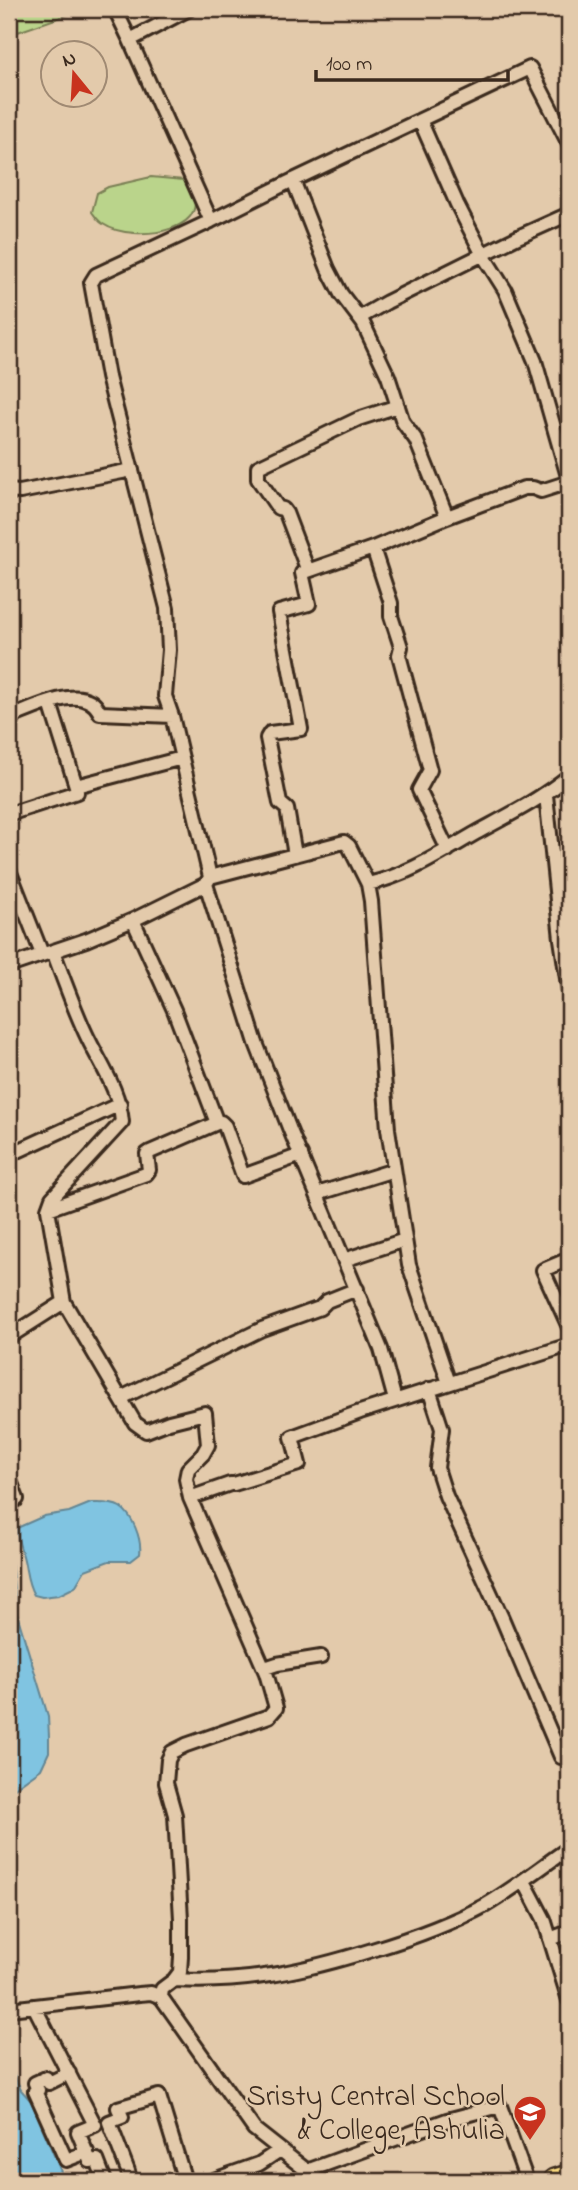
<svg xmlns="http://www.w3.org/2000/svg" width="578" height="2190" viewBox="0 0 578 2190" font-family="'Indie Flower',sans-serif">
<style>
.green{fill:#bad48b;stroke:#7a7f54;stroke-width:2}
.water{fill:#80c4e1;stroke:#648693;stroke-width:2}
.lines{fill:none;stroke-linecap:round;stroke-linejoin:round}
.street-casing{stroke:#3b2a1e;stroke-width:18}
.highway-casing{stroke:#3b2a1e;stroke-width:28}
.street{stroke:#e3caab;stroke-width:12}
.highway{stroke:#ffdf80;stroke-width:23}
.labels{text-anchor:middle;stroke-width:5;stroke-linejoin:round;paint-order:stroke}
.poi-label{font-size:30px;fill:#3b2a1e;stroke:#e3caab;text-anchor:end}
</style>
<rect width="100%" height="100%" fill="#e3caab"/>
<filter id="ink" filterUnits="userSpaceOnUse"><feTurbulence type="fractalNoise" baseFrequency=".0143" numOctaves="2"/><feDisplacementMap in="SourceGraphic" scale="14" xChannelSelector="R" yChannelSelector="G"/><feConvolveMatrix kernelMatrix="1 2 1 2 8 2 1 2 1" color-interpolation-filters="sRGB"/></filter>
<g filter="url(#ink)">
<!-- green -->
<path class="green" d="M9 9H68L70 14 9 35Z
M151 177 184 180C226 230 134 245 103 224 98 221 95 216 92 212L97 193 108 187Z"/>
<!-- water -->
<path class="water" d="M91 1503C100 1503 112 1502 120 1507 133 1515 142 1540 140 1554L131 1561H109L85 1570 75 1587 59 1595 42 1597 34 1595C26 1582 27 1570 23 1556 20 1546 17 1539 17 1528L44 1516 69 1512Z
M9 1558 11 1562 17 1614 48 1716 49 1737V1752L41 1769 9 1792Z
M9 2064 21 2090 31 2101 65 2181H9Z"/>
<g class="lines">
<defs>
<path id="street" d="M115 9 130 40 189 9
M130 40 211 221 287 183 530 68 569 144
M420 120 457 204 483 255 505 290 535 361 569 480
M293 180 328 269 341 294 363 323 388 376 403 422 416 440 447 517 524 488H533L541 491 569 482
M211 221 96 275 91 283 108 377 167 608 169 650 165 696 172 716 210 877 344 842 349 846 368 884 371 901 388 1129 409 1265 449 1383
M359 318 387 302 520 236 569 214
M9 491 20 492 132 470
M447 517 373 548 391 603V616L401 647 399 655 430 770 419 790 448 850
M308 571 286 513 283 509 278 508 258 479V467L358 419 398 406
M50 703 76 786
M9 718C33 709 86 680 100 713L172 716
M546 795 561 939 569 992
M9 814 77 792 76 786 182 758
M295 855 287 809 280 803 267 738 270 733 301 729 279 612 309 604 302 573 373 548
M9 870 42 954
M206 884 256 1043 290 1130 381 1349 395 1400
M368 884C408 875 441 853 476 833 509 815 541 799 569 776
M53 951C63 978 73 1006 85 1032 99 1063 119 1088 122 1122L52 1198 48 1209 64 1302
M9 966 86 940 133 920 206 884 209 879
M217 1123 221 1122 225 1126 243 1176 301 1155
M9 1155 120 1104
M317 1194 394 1170
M48 1209 146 1174 149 1170 147 1154 150 1152 217 1123 174 1010 133 920
M569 1259 543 1270 569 1327
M344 1260 405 1240
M9 1337 64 1302 135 1423 146 1431 169 1422 205 1413 208 1445 203 1454 188 1469 186 1479 190 1498 266 1673 276 1708 269 1716 186 1745 172 1752 168 1760 166 1783 175 1815 181 1919V1957L180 1972 174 1980 162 1989 161 1997
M429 1389 442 1429 437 1468 446 1496 502 1618 561 1757 569 1755
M121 1398 262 1329 320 1308 327 1301 357 1289
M9 1478 17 1499
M190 1498 230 1484H234L299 1464 292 1437 360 1412 569 1345
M265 1668 277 1664 321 1657
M524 1881 544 1919 569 2000
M550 1939 569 1932
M174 1980C245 1984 305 1971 372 1950 412 1938 449 1925 486 1905 515 1888 541 1867 569 1848
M34 2006 95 2125 78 2132 90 2161 97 2160 105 2181
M9 2009 139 1994 151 1993 161 1997 254 2129 320 2181
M69 2073 49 2083 46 2078 35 2083 38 2090 35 2091 66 2160 87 2152
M307 2171 447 2120 500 2106 527 2181
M130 2181 128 2171 109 2122 122 2117 118 2108 159 2096 185 2181
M211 2181 259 2164 280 2150"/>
<path id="highway" d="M555 2181 569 2177"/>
</defs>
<!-- street casing -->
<use href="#street" class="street-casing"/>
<!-- highway casing -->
<use href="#highway" class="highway-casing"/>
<!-- street -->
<use href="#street" class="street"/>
<!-- highway -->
<use href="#highway" class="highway"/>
</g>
</g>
<!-- icons -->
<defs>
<symbol id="university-pin" viewBox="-11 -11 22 30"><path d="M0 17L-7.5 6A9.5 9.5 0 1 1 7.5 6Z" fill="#c8321e" stroke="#e3caab"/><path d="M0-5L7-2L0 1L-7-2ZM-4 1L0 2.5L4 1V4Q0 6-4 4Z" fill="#fff"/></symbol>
</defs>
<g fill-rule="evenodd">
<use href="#university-pin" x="511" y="2093" width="38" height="52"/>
</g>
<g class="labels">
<!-- poi labels -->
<g class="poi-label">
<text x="505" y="2105">Sristy Central School<tspan x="505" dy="34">&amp; College, Ashulia</tspan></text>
</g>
</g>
<!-- margin -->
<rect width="578" height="2190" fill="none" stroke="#e3caab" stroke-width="35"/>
<rect x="18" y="18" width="543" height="2155" fill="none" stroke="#3b2a1e" stroke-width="2.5" filter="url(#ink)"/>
<!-- north arrow -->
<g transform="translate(74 74) rotate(342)"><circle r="33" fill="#e3caab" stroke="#a08a73" stroke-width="2"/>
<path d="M0-5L12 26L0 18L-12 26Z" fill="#c8321e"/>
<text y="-10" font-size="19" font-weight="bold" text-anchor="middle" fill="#3b2a1e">N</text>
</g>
<!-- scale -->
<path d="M316 70v10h192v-10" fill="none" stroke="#3b2a1e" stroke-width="3.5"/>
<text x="326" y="70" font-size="21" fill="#3b2a1e" stroke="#e3caab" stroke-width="5" paint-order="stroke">100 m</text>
</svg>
